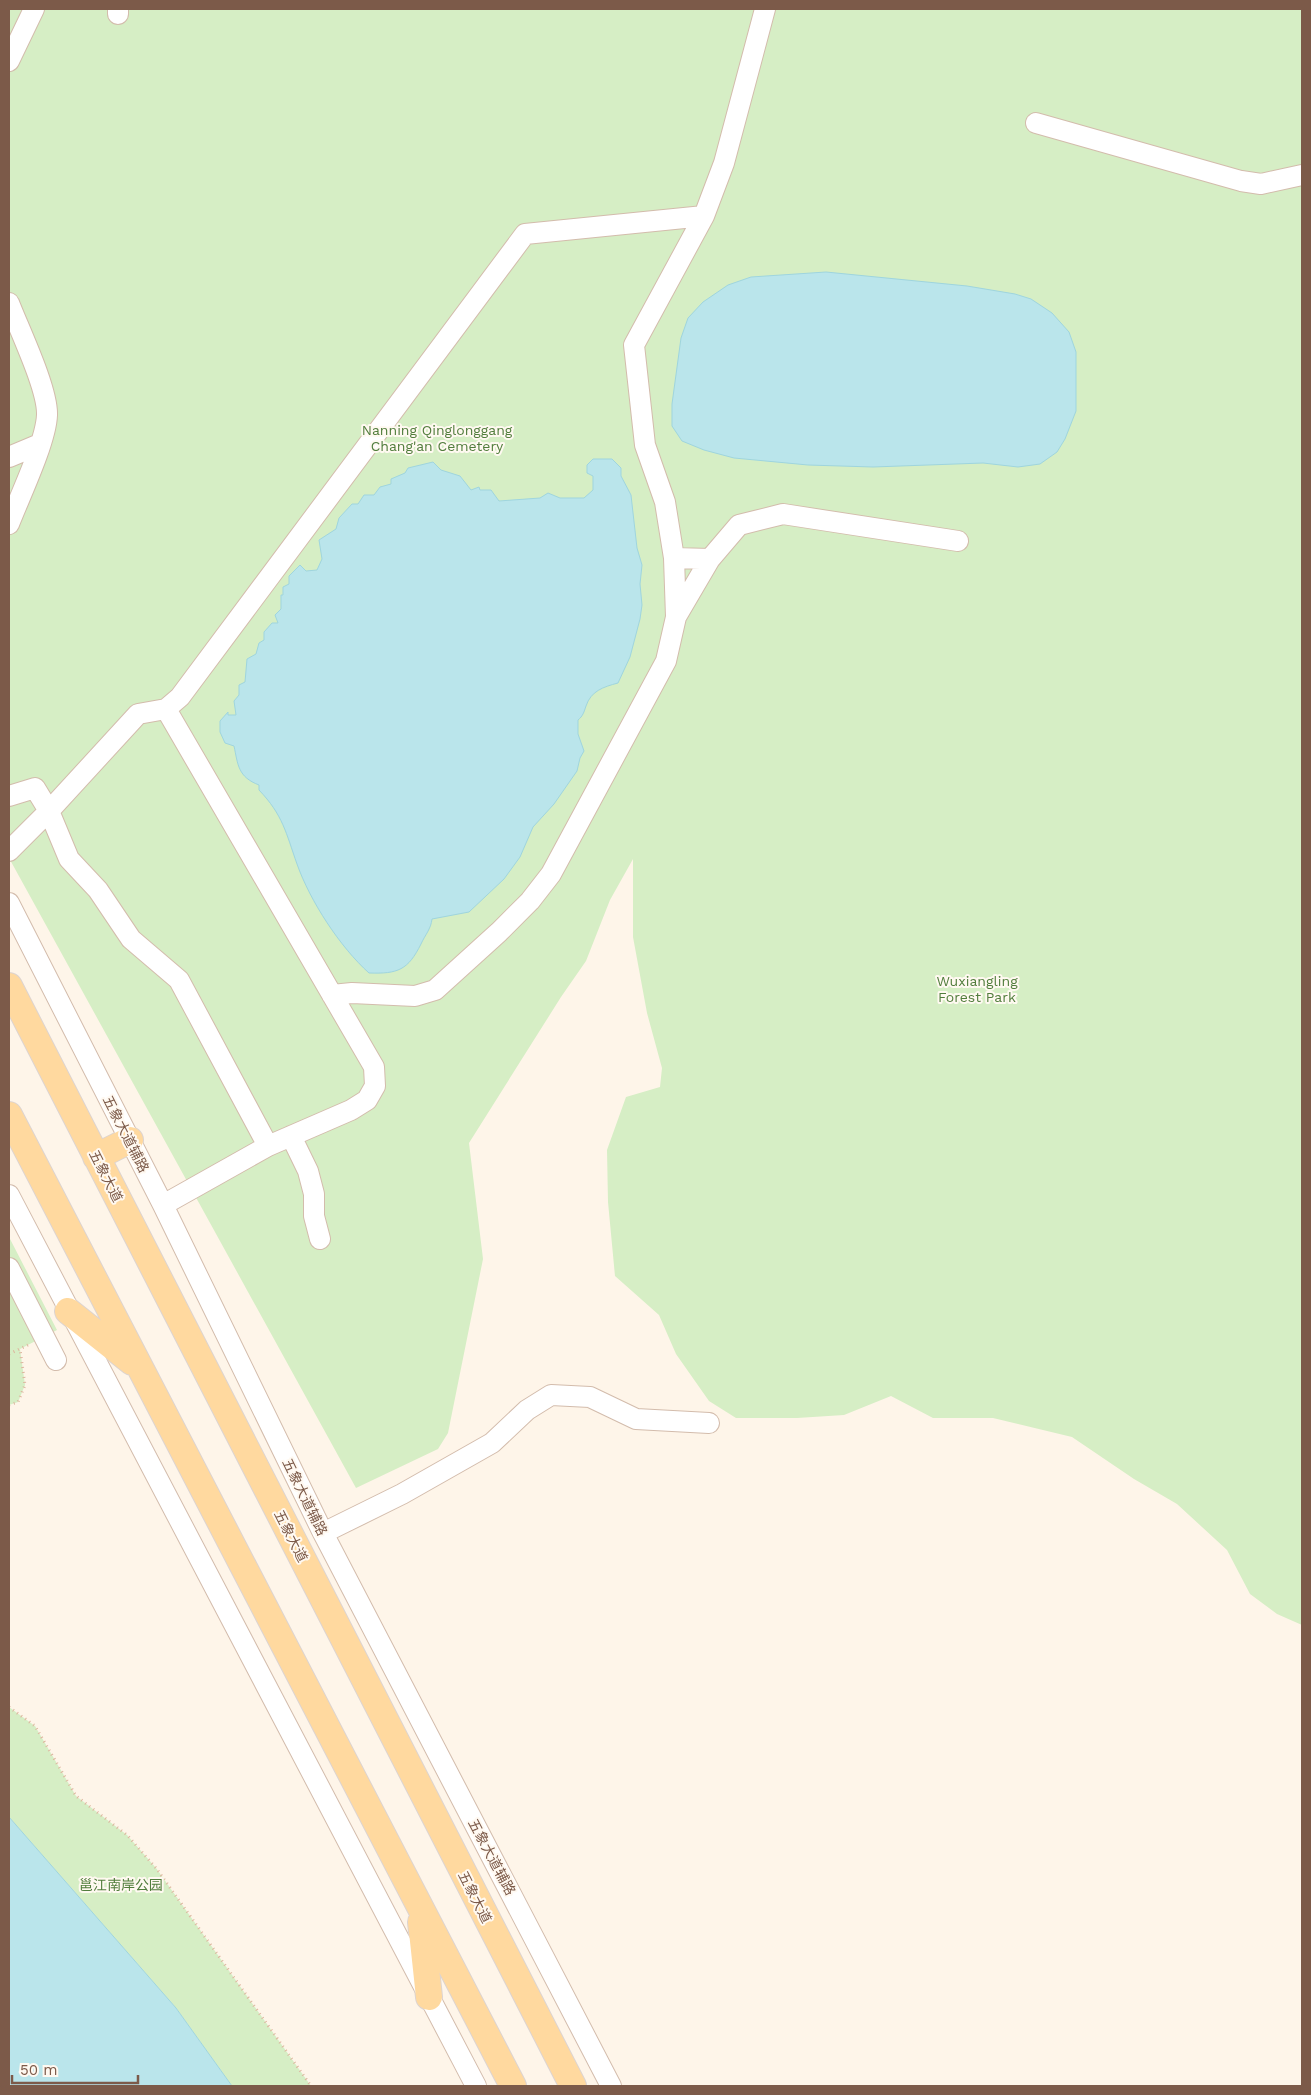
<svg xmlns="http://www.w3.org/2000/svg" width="1311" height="2095" viewBox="0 0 1311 2095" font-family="'Work Sans','Noto Sans SC',sans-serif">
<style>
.green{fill:#d6eec5}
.water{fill:#bae5eb;stroke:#9fd5de}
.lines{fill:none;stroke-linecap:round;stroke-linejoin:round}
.minor-casing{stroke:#d3bcac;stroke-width:22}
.major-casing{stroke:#ddd4d0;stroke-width:28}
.path{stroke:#ddb69f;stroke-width:3;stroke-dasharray:1 4;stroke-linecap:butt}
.minor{stroke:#fff;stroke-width:20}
.major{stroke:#ffd99f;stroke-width:26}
.labels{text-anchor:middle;stroke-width:4;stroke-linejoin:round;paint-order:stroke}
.park-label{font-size:14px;fill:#517d3c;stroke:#fff9f1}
.street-label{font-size:14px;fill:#7c5a49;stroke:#fff9f1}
</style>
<rect width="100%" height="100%" fill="#fef5e9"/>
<!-- green -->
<path class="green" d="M9 9H1302V1625L1277 1614 1250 1594 1227 1550 1177 1504 1134 1479 1072 1437 993 1418H933L891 1396 844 1415 797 1418H736L709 1401 676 1354 659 1315 615 1276 608 1202 607 1150 626 1097 660 1087 662 1068 647 1013 633 937V859L610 900 586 961 561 997 469 1143 483 1259 448 1433 438 1449 356 1488 9 858Z
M9 1237 57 1330 20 1349 25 1385 18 1402 9 1405Z
M9 1707 35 1726 76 1796 127 1835 156 1868 311 2086H232L176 2008 9 1817Z"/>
<!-- water -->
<path class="water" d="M826 272 967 286 1015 294 1031 299 1052 313 1069 332 1076 352V411L1065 439 1057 452 1040 464 1018 467 983 463 873 467 808 465 734 458 704 450 682 441 672 426V404L681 338 688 318 703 302 728 285 751 277Z
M593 459H612L621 468V476L631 495 637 548 642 565 640 584 642 605 640 619 630 657 618 683C603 687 591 691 586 706 584 712 583 716 578 720V734L584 751 580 758 577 771 554 804 533 827 520 857 504 879 469 912 432 919C431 929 425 935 421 944 408 970 398 974 369 973 340 947 310 901 297 864 286 833 283 815 259 790V785C238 777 238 765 234 746L225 743 220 732V721L228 712V715H236L234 701 239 695V685L245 682 247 659 256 654 259 643 264 640V632L272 623H278L275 615 281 609V595H283V587L289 584V576L300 565 306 571 317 570 322 559 319 540 336 529 339 518 352 504H358L364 495H374L380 487 391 484V479L405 473 408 468 433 462 441 470 460 476 471 490 479 487 480 490H491L499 501 540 498 548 493 560 498H584L593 490V476L587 473V465Z
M9 1817 176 2008 232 2086H9Z"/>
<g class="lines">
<defs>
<path id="minor" d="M118 14V9
M9 61 34 9
M1036 123 1241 181 1261 184 1302 175
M9 303C19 329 48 389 47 415 46 442 19 498 9 524
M9 457 40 444
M674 558 710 559
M676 617 710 559 739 525 783 514 958 541
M9 796 35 788 49 811 69 859 98 890 131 939 179 980 268 1146
M9 851 49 811 138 714 166 709 180 697 525 234 704 216 724 163 765 9
M9 903 163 1205 323 1533 611 2086
M332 995 352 993 415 996 435 990 499 932 530 901 551 874 666 661 676 617 674 558 665 502 645 445 634 345 704 216
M291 1136 308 1171 314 1194V1216L320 1239
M9 1195 476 2086
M163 1205 268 1146 351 1110 367 1100 375 1086 374 1067 166 709
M9 1268 56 1360
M323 1533 402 1494 492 1443 527 1410 551 1395 590 1397 636 1419 709 1423"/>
<path id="major" d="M9 986 573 2086
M9 1115 513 2086
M96 1157 130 1140
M68 1311 132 1362
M421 1922 429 1997"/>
</defs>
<!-- minor casing -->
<use href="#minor" class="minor-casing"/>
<!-- major casing -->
<use href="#major" class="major-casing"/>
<!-- path -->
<path class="path" d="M9 1354 28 1345
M9 1405 18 1402 25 1385 20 1349
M9 1707 35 1726 76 1796 127 1835 156 1868 311 2086"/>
<!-- minor -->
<use href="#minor" class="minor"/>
<!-- major -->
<use href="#major" class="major"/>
</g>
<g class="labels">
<!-- park labels -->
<g class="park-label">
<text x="437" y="435">Nanning Qinglonggang<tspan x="437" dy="16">Chang'an Cemetery</tspan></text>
<text x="977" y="986">Wuxiangling<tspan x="977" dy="16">Forest Park</tspan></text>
<text x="121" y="1890">邕江南岸公园</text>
</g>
<!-- street labels -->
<g class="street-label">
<text transform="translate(126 1134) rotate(63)" y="5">五象大道辅路</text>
<text transform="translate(106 1176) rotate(63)" y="5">五象大道</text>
<text transform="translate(305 1497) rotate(64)" y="5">五象大道辅路</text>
<text transform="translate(291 1536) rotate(63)" y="5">五象大道</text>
<text transform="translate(492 1857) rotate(62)" y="5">五象大道辅路</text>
<text transform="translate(475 1897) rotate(63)" y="5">五象大道</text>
</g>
</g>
<!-- border -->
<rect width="1311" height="2095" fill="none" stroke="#7c5a49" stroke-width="20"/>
<!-- scale -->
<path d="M12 2075v8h126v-8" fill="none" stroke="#7c5a49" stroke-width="2.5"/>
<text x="20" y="2075" font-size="15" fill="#7c5a49" stroke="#fff9f1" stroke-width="4" paint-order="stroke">50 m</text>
</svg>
